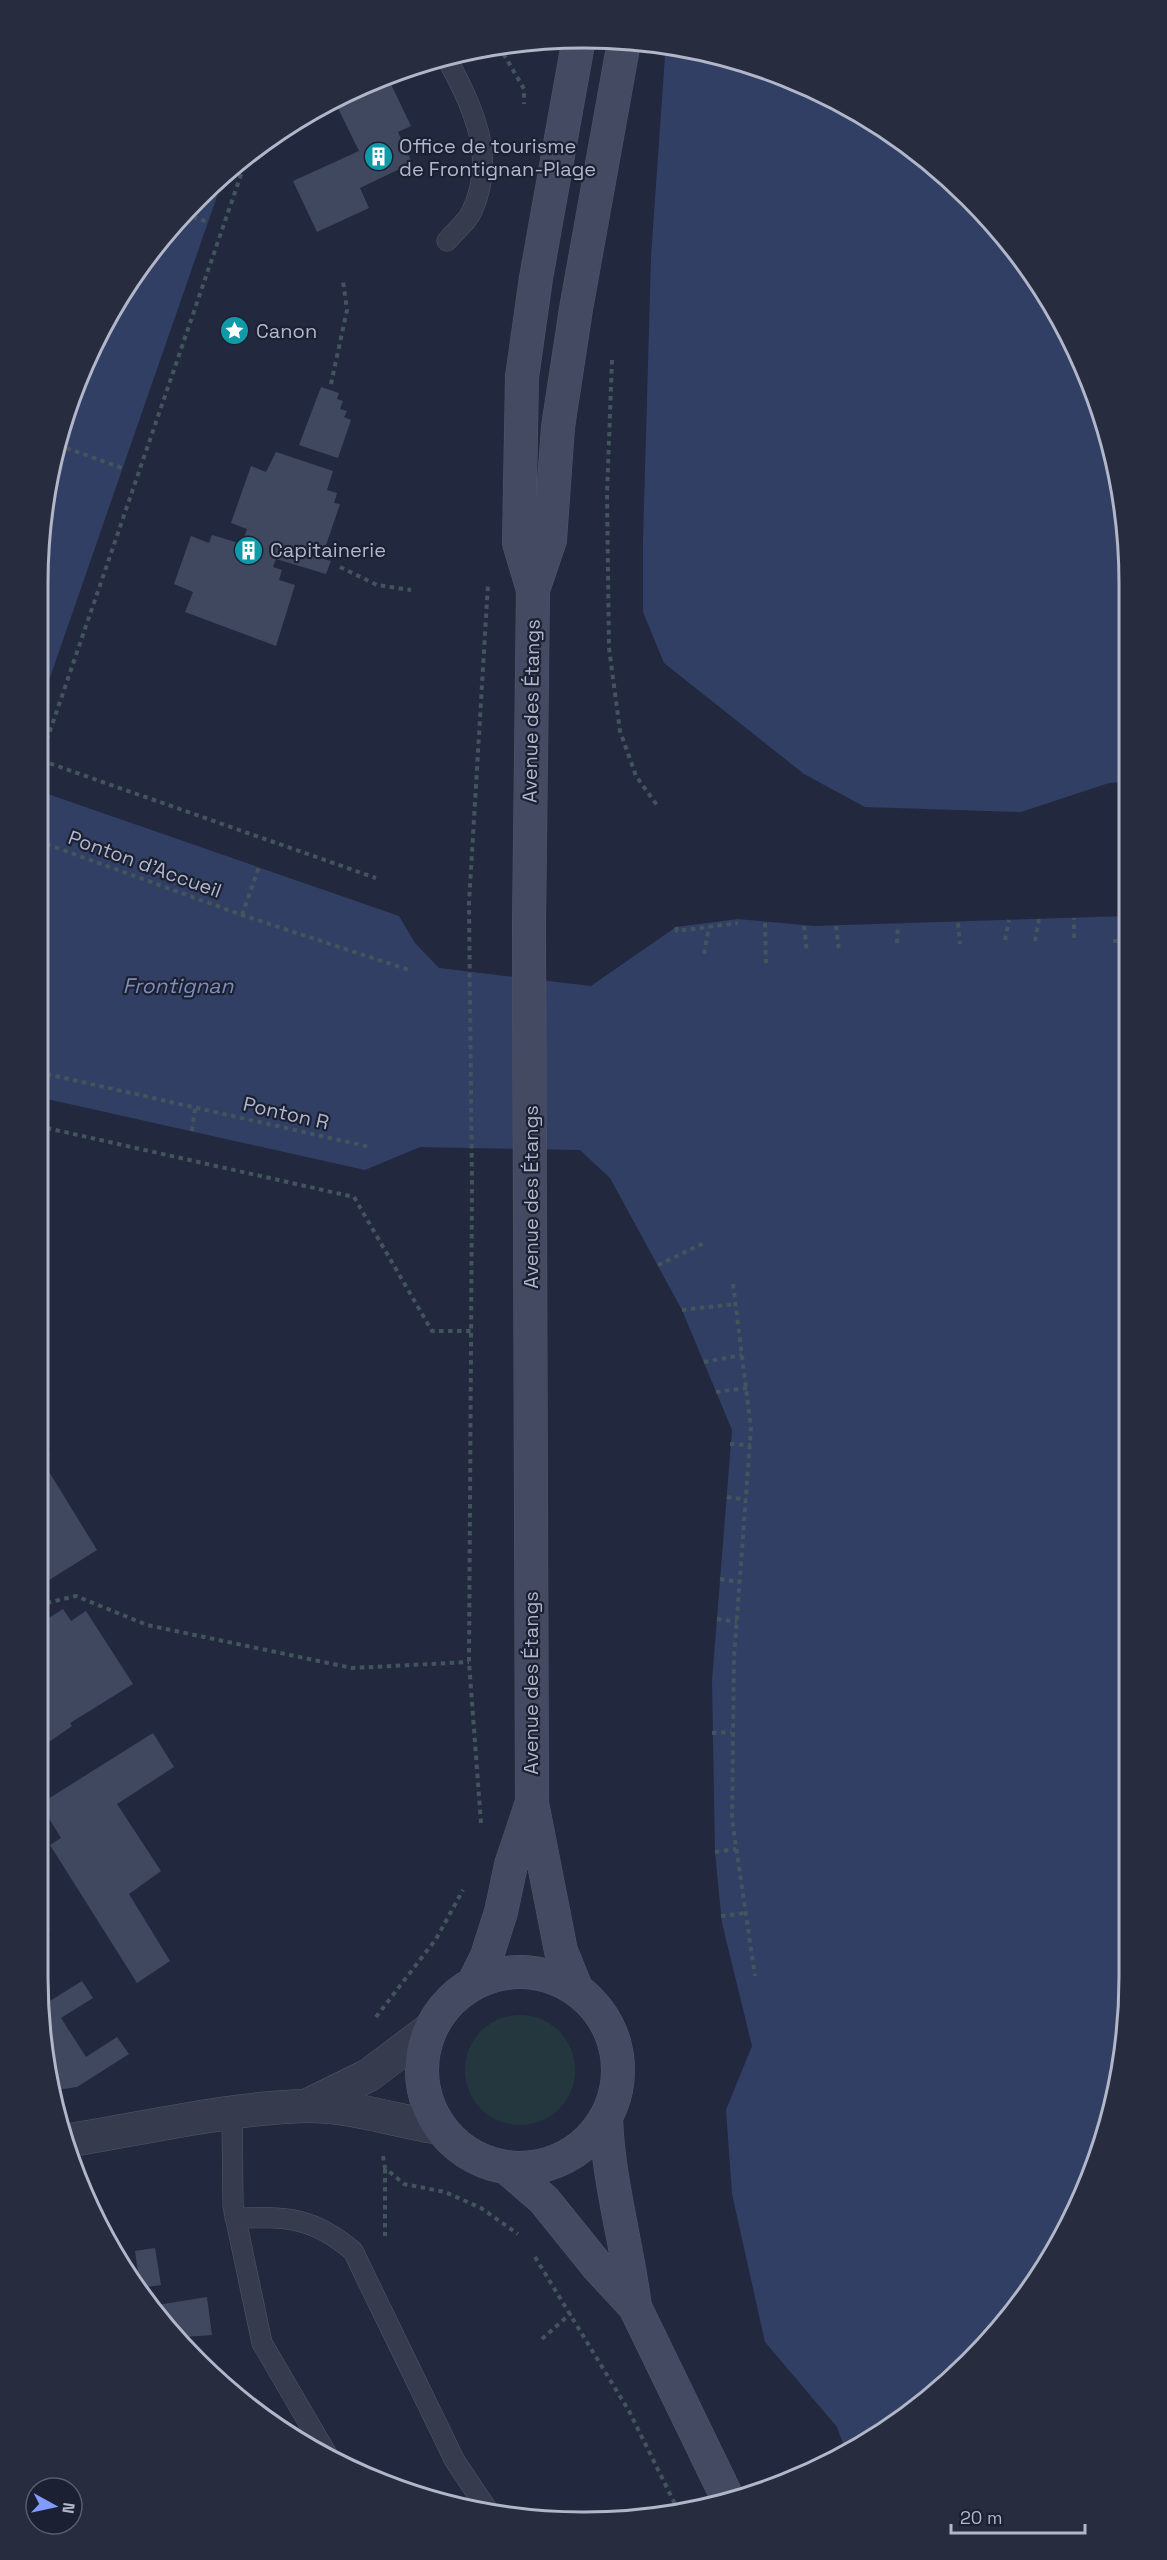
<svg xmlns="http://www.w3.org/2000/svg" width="1167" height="2560" viewBox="0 0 1167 2560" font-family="'Space Grotesk',sans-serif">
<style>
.green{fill:#24373f}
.water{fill:#323f64}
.building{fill:#404860}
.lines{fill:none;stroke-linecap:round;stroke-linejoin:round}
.lane-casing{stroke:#515769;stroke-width:21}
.street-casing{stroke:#515769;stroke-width:34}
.secondary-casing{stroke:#515769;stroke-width:34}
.path{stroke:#42545c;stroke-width:4;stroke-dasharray:4.5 4.5;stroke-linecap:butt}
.lane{stroke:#363c4e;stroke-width:20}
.street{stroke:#363c4e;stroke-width:33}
.secondary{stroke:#444a61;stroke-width:33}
.labels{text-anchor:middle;stroke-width:4.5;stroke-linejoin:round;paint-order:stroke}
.poi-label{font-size:20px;fill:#b1b7c9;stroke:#1b2133;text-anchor:start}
.street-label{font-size:20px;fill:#b1b7c9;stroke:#1b2133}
.water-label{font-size:21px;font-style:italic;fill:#7f8db8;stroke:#1b2133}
.rim{fill:none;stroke:#b1b7c9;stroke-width:3}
</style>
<rect width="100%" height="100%" fill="#22293e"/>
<!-- green -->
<path class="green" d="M465 2070a55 55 0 1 1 110 0a55 55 0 1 1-110 0Z"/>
<!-- water -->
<path class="water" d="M668 46 690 48 792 79 916 150 1016 251 1088 374 1125 512 1126 782 1109 783 1021 812 865 807 804 774 664 663 643 612V542L651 257 665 56Z
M224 176 38 712C38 650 37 588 43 526 45 510 45 492 48 476 73 363 134 250 224 176Z
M42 792 399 916 415 943 439 968 591 986 676 927 738 919 814 926 1126 916 1129 1977 1119 2083 1088 2185 994 2337 856 2450 847 2454 837 2427 765 2342 732 2194 726 2110 752 2046 722 1923 715 1852 712 1681 732 1430 682 1310 610 1178 580 1150 420 1147 365 1170 38 1097V797Z"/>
<!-- building -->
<path class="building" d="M387 76 411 126 398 132 412 163 360 188 369 208 317 232 293 181 359 151 335 102Z
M321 387 339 393 337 399 343 401 340 409 347 411 344 417 351 420 338 458 299 445Z
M276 452 333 471 327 490 337 493 334 503 340 504 325 548 314 545 310 555 331 561 326 574 276 559 273 567 282 570 279 580 295 585 276 646 185 612 193 592 174 584 191 536 209 543 212 535 242 544 247 529 231 523 251 466 266 472Z
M38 1436 50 1456 43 1462 97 1550 38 1587Z
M63 1609 71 1621 86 1611 133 1684 70 1723 72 1726 43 1746 47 1754 38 1760V1625Z
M153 1733 174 1767 117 1804 161 1871 129 1894 170 1961 137 1983 50 1845 61 1838 40 1804Z
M38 1912 50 1929 38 1937Z
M82 1981 93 1998 61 2018 86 2057 117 2037 129 2054 77 2087 56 2090 42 2006Z
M155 2248 161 2285 140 2288 135 2251Z
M207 2297 212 2335 185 2337 187 2348 173 2336 151 2306Z"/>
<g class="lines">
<defs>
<path id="lane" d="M446 57C473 107 498 158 471 213 466 223 454 232 447 241
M232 2114 233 2206 262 2343 328 2456
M235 2218C287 2217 312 2216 353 2251L455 2461 489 2512"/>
<path id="street" d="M306 2106 369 2075 430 2029
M65 2141C141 2129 229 2108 305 2106 350 2105 396 2121 440 2128"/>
<path id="secondary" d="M533 590 550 540 558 427 576 309 624 42
M422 2070a98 98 0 1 1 196 0a98 98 0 1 1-196 0Z
M474 1982 487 1956 501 1912 511 1865 531 1805
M576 1988 561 1951 532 1803 529 925 533 590 519 543 522 377 536 278 579 38
M606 2117C608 2181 627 2243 635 2307
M507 2168 544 2200 598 2267 635 2307 729 2501"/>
</defs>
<!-- lane casing -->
<use href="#lane" class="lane-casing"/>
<!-- street casing -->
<use href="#street" class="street-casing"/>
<!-- secondary casing -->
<use href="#secondary" class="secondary-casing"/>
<!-- path -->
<path class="path" d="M499 46 524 89V104
M247 157 40 760 376 878
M184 214 208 222
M612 360 607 494 609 648 620 731 636 776 659 808
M331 384 347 310 343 281
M58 445 122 468
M340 567 377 585 411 590
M38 841 242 915 409 970
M242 915 259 867
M765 923 766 963
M958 923 960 944
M804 926 807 953
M836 926 839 951
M676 927 677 931 738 923
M1074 938V918
M1005 940 1009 920
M1035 941 1039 919
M1113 941H1126
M897 943 898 925
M704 954 709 927
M38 1072 370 1147
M38 1126 354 1197 432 1331H471
M192 1131 195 1108
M658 1265 704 1243
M733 1284 751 1428 734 1657 732 1819 755 1976
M682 1310 736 1304
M704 1362 742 1355
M716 1392 747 1388
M730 1444 751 1445
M727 1497 747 1500
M720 1579 740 1582
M38 1605 76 1596 147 1625 352 1668 469 1662
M717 1619 737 1622
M712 1733 731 1732
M481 1823 469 1662 472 1187 469 903 488 584
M715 1852 736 1849
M721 1916 746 1913
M376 2017 436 1939 463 1890
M383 2156 385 2168 404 2184 445 2192 481 2208 518 2234
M385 2169V2236
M535 2257 629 2411 679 2512
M542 2339 571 2313"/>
<!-- lane -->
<use href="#lane" class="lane"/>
<!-- street -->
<use href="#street" class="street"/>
<!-- secondary -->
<use href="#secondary" class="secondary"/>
</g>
<!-- icons -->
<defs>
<symbol id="building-disc" viewBox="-11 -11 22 22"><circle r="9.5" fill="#0f9aa8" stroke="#1b2133"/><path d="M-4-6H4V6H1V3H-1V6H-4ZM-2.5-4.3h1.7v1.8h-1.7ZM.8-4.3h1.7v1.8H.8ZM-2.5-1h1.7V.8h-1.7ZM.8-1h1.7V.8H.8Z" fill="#fff"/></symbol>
<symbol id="sight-disc" viewBox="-11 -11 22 22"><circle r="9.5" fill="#0f9aa8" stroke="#1b2133"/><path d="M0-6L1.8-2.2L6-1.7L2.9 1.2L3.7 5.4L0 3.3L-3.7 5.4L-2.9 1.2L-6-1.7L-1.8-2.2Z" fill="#fff"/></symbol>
</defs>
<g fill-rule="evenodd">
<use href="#building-disc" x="362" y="140" width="33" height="33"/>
<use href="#sight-disc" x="218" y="314" width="33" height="33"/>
<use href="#building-disc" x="232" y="534" width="33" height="33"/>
</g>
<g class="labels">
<!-- poi labels -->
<g class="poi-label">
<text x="399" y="153">Office de tourisme<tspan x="399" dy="23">de Frontignan-Plage</tspan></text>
<text x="256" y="338">Canon</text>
<text x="270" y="557">Capitainerie</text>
</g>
<!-- street labels -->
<g class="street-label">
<text transform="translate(531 711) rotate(-89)" y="7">Avenue des Étangs</text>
<text transform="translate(145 864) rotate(20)" y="7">Ponton d'Accueil</text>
<text transform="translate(286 1113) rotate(13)" y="7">Ponton R</text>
<text transform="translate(531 1197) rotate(-90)" y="7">Avenue des Étangs</text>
<text transform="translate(531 1683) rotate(-90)" y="7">Avenue des Étangs</text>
</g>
<!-- water labels -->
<g class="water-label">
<text x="178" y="993">Frontignan</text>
</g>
</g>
<!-- crop -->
<path d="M0 0H1167V2560H0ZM583 48H584A535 535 0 0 1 1119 583V1977A535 535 0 0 1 584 2512H583A535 535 0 0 1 48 1977V583A535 535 0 0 1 583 48Z" fill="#272d3f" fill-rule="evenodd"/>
<path class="rim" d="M583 48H584A535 535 0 0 1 1119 583V1977A535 535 0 0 1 584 2512H583A535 535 0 0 1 48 1977V583A535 535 0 0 1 583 48Z"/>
<!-- north arrow -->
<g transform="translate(54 2506) rotate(98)"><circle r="28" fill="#1b2133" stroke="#575d6f" stroke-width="1.5"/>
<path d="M0-4.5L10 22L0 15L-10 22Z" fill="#819cfe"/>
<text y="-9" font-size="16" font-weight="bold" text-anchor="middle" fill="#b1b7c9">N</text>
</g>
<!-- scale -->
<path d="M951 2524v9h134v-9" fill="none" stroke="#b1b7c9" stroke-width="3"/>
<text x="960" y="2524" font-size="18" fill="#b1b7c9" stroke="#1b2133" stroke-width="4.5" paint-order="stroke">20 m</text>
</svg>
